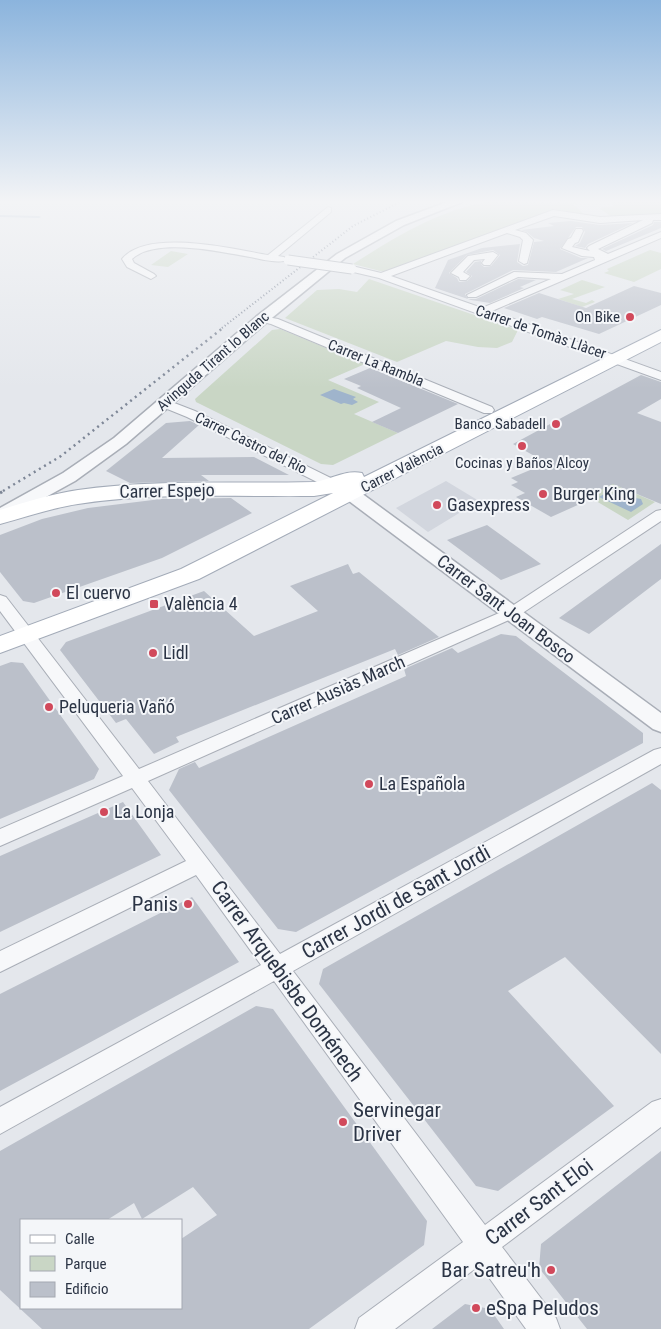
<svg xmlns="http://www.w3.org/2000/svg" width="661" height="1329" viewBox="0 0 661 1329" font-family="'Roboto Condensed',sans-serif">
<style>
.built{fill:#d2d6de}
.green{fill:#c9d6c5}
.water{fill:#9fb4cc}
.lines{fill:none;stroke-linecap:round;stroke-linejoin:round}
.stream{fill:#9fb4cc;fill-rule:evenodd}
.building{fill:#bbc0ca;fill-rule:evenodd}
.minor-casing{stroke:#a9aeb7;stroke-width:2}
.tertiary-casing{stroke:#a9aeb7;stroke-width:3}
.primary-casing{stroke:#a3abb8;stroke-width:2}
.minor{fill:#f7f8fa;fill-rule:evenodd}
.tertiary{fill:#f7f8fa;fill-rule:evenodd}
.primary{fill:#fff;fill-rule:evenodd}
.rail-far2{stroke:#7d8696;stroke-width:2;stroke-dasharray:1 2.5;stroke-linecap:butt}
.rail-far1{stroke:#7d8696;stroke-width:2.5;stroke-dasharray:2 4;stroke-linecap:butt}
.rail{stroke:#7d8696;stroke-width:3;stroke-dasharray:2.5 4.5;stroke-linecap:butt}
.minor-bridge-casing{stroke:#a9aeb7;stroke-width:11;stroke-linecap:butt}
.minor-bridge{stroke:#f7f8fa;stroke-width:9}
.poi-dot{fill:#d1495b;stroke:#f4f6f9;stroke-width:2}
.labels{text-anchor:middle;stroke-width:4;stroke-linejoin:round;paint-order:stroke}
.far-poi-label{font-size:15px;fill:#2b3445;stroke:#f4f6f9;text-anchor:end}
.far-street-label{font-size:15px;fill:#2b3445;stroke:#f4f6f9}
.street-label{font-size:18px;fill:#2b3445;stroke:#f4f6f9}
.poi-label{font-size:18px;fill:#2b3445;stroke:#f4f6f9;text-anchor:start}
.near-street-label{font-size:21px;fill:#2b3445;stroke:#f4f6f9}
.near-poi-label{font-size:21px;fill:#2b3445;stroke:#f4f6f9;text-anchor:end}
</style>
<rect width="100%" height="100%" fill="#e4e7ec"/>
<!-- built -->
<path class="built" d="M446 481 479 501 428 532 396 508Z"/>
<!-- green -->
<path class="green" d="M486 202 596 203 573 204 586 216 555 209 384 272 353 264C394 238 437 211 486 202Z
M610 202H661V215C644 216 629 214 612 217L599 208 614 206Z
M650 250 661 253V269L634 282 604 273 609 271 607 269Z
M171 251 188 254 168 267 151 265Z
M369 279 518 330 512 342 497 348 478 347 446 341 397 362 285 318 317 290 339 289 357 292Z
M582 280 605 287 572 299 586 303 592 300 595 302 582 307 558 299 574 294 560 290Z
M280 329 365 364 328 380 379 402 354 414 398 433 333 465 321 464 196 402 195 399 272 330Z
M572 466 655 502 628 520 549 473Z"/>
<!-- water -->
<path class="water" d="M334 389 356 397 353 399 358 402 352 405 344 403 341 404 320 395Z
M606 493 641 499 643 504 631 512 599 497Z"/>
<g class="lines">
<!-- stream -->
<path class="stream" d="M0 215 39 216 41 217 39 218 0 217Z"/>
</g>
<!-- building -->
<path class="building" d="M571 221 600 225 633 223 588 244 585 248 575 246 580 243 585 232 582 227H576L560 249 581 258H588L556 272 513 270 465 294 468 299H476L518 279 536 280 520 287 524 288 490 303 471 300 435 288 448 260 482 248 520 244 517 262 523 266 528 265 534 242 544 241 534 238 527 232 521 230 554 226 548 223ZM493 250 500 255 491 266 484 267 481 264V261L475 262 466 272 472 276 467 281 459 282 457 278 449 273 467 255Z
M654 222H661V228L606 251 602 249 653 225Z
M634 286 661 293V305L599 334 542 317 537 319 504 308 539 293 586 308Z
M370 368 458 404 398 433 372 422 401 408 357 388 361 386 344 379Z
M641 375 661 382V399L637 413 661 422V504L613 484 575 501 580 504 551 517 516 497 525 493 511 485 518 482 511 478 547 463 513 444Z
M190 421 199 425 162 458 254 457 289 475H201L209 481 130 483 106 471 166 423Z
M231 498 252 513 162 558 34 603 23 601 0 572V535L42 519 88 508 161 499Z
M487 525 541 564 501 580 447 540Z
M661 544V579L589 634 559 618Z
M348 564 353 574 359 572 439 637 398 655 395 649 176 737 179 742 154 754 126 719 116 723 60 650 66 642 204 591 254 636 318 611 290 586Z
M501 634 516 636 643 733V743L296 932 278 929 169 790 179 769 195 762 199 768 406 676 404 669 452 648 458 653Z
M11 662 23 663 99 769 94 779 0 819V666Z
M652 783 661 790V1054L565 957 508 991 614 1106 498 1191 476 1186 319 984 323 969Z
M123 802 161 855 0 932V856Z
M192 897 239 962 0 1091V994Z
M256 1006 273 1009 427 1221 424 1245 309 1329H42L0 1290V1151ZM193 1187 217 1215 181 1239V1308H21V1220H107L134 1203 142 1219Z
M661 1151V1329H587L539 1268 541 1244Z
M465 1304 490 1309 504 1329H432Z"/>
<g class="lines">
<defs>
<path id="minor" d="M328 207 331 208V212L278 256 284 257V261C273 263 260 259 250 257 220 252 156 237 132 259L134 263 154 274 156 276 151 279 127 267 122 259C147 228 233 249 268 255Z
M553 210 600 217 661 214V220H653L652 223 598 249 608 254 661 232V238L492 311 661 372V380L379 278 349 271 347 269 352 266 381 273ZM554 216 600 223 643 220 589 246 587 248 590 251 572 247 575 243 578 242 583 231 582 229H576L571 238 568 239 562 248 582 256 594 257 595 260 562 274 514 272 467 295 468 297H476L518 277 551 279 482 308 391 276 507 233 520 237 523 240 519 261 524 264 527 263 533 240 526 233 515 230Z
M493 252 498 255 490 265H484L482 263 485 259 474 260 463 272 470 276 466 280H460L459 277 451 273 468 256Z
M262 316 278 319 492 407 494 410 492 413H484L271 324 258 321 257 319Z
M164 399 195 411 351 488 353 491 351 494H341L187 417 160 406 158 403 160 400Z
M661 510V521L518 616 148 781 280 954 654 750 661 748V764L293 971 485 1225 652 1102 661 1099V1127L502 1247 556 1318 560 1329H526L480 1265 395 1329H355L359 1318 463 1242 274 981 0 1134V1107L261 965 196 875 0 972V951L186 861 132 788 0 846V829L123 776 0 611V595L6 597 139 769 506 610 656 511Z"/>
<path id="tertiary" d="M447 202H462L404 225 345 258 267 322 126 444 75 481 6 519 0 520V508L63 473 114 438 257 316 337 254 396 221Z
M351 489 357 490 661 713V732L653 729 345 498 342 494 345 490Z"/>
<path id="primary" d="M661 330V342L199 579 0 653V636L181 569 333 493 314 496C235 497 155 492 78 504 51 508 26 517 0 524V510C26 502 51 494 78 490 156 479 235 484 314 482 330 480 346 469 362 473L364 477Z"/>
</defs>
<!-- minor casing -->
<use href="#minor" class="minor-casing"/>
<!-- tertiary casing -->
<use href="#tertiary" class="tertiary-casing"/>
<!-- primary casing -->
<use href="#primary" class="primary-casing"/>
<!-- minor -->
<use href="#minor" class="minor"/>
<!-- tertiary -->
<use href="#tertiary" class="tertiary"/>
<!-- primary -->
<use href="#primary" class="primary"/>
<!-- rail-far2 -->
<path class="rail-far2" d="M222 328 353 226 400 202"/>
<!-- rail-far1 -->
<path class="rail-far1" d="M3 491 61 456 224 327"/>
<!-- rail -->
<path class="rail" d="M0 493 5 490"/>
<defs>
<path id="minor-bridge" d="M288 260 352 269"/>
</defs>
<!-- minor-bridge casing -->
<use href="#minor-bridge" class="minor-bridge-casing"/>
<!-- minor-bridge -->
<use href="#minor-bridge" class="minor-bridge"/>
</g>
<!-- sky -->
<linearGradient id="sky" x2="0" y2="1"><stop stop-color="#8bb4dd"/><stop offset="0.52" stop-color="#f3f4f6"/><stop offset="1" stop-color="#f3f4f6" stop-opacity="0"/></linearGradient>
<rect width="661" height="388" fill="url(#sky)"/>
<!-- markers -->
<g class="poi-dot">
<circle cx="630" cy="317" r="5"/>
<circle cx="556" cy="424" r="5"/>
<circle cx="522" cy="446" r="5"/>
<circle cx="543" cy="494" r="5"/>
<circle cx="437" cy="505" r="5"/>
<circle cx="56" cy="593" r="5"/>
<rect x="149" y="599" width="10" height="10" rx="2.5"/>
<circle cx="153" cy="653" r="5"/>
<circle cx="49" cy="707" r="5"/>
<circle cx="369" cy="784" r="5"/>
<circle cx="104" cy="812" r="5"/>
<circle cx="188" cy="904" r="5"/>
<circle cx="343" cy="1122" r="5"/>
<circle cx="551" cy="1270" r="5"/>
<circle cx="476" cy="1308" r="5"/>
</g>
<g class="labels">
<!-- far-poi labels -->
<g class="far-poi-label">
<text x="620" y="322">On Bike</text>
<text x="546" y="429">Banco Sabadell</text>
<text x="522" y="468" text-anchor="middle">Cocinas y Baños Alcoy</text>
</g>
<!-- far-street labels -->
<g class="far-street-label">
<text transform="translate(541 332) rotate(19)" y="5">Carrer de Tomàs Llàcer</text>
<text transform="translate(213 361) rotate(-41)" y="5">Avinguda Tirant lo Blanc</text>
<text transform="translate(376 363) rotate(22)" y="5">Carrer La Rambla</text>
<text transform="translate(251 443) rotate(26)" y="5">Carrer Castro del Rio</text>
<text transform="translate(402 468) rotate(-27)" y="5">Carrer València</text>
</g>
<!-- street labels -->
<g class="street-label">
<text transform="translate(167 491) rotate(-1)" y="6">Carrer Espejo</text>
<text transform="translate(506 609) rotate(37)" y="6">Carrer Sant Joan Bosco</text>
<text transform="translate(338 690) rotate(-24)" y="6">Carrer Ausiàs March</text>
</g>
<!-- poi labels -->
<g class="poi-label">
<text x="553" y="500">Burger King</text>
<text x="447" y="511">Gasexpress</text>
<text x="66" y="599">El cuervo</text>
<text x="164" y="610">València 4</text>
<text x="163" y="659">Lidl</text>
<text x="59" y="713">Peluqueria Vañó</text>
<text x="379" y="790">La Española</text>
<text x="114" y="818">La Lonja</text>
</g>
<!-- near-street labels -->
<g class="near-street-label">
<text transform="translate(396 902) rotate(-29)" y="7">Carrer Jordi de Sant Jordi</text>
<text transform="translate(287 981) rotate(54)" y="7">Carrer Arquebisbe Doménech</text>
<text transform="translate(539 1202) rotate(-37)" y="7">Carrer Sant Eloi</text>
</g>
<!-- near-poi labels -->
<g class="near-poi-label">
<text x="178" y="911">Panis</text>
<text x="353" y="1117" text-anchor="start">Servinegar<tspan x="353" dy="24">Driver</tspan></text>
<text x="541" y="1277">Bar Satreu'h</text>
<text x="486" y="1315" text-anchor="start">eSpa Peludos</text>
</g>
</g>
<!-- legend -->
<rect x="20" y="1219" width="162" height="90" fill="#f4f6f9" stroke="#a4a8b1"/>
<rect x="30" y="1235" width="25" height="8" fill="#ffffff" stroke="#a4a8b1"/>
<text x="65" y="1244" font-size="15" fill="#2b3445">Calle</text>
<rect x="30" y="1256" width="25" height="15" fill="#c9d6c5" stroke="#a4a8b1"/>
<text x="65" y="1269" font-size="15" fill="#2b3445">Parque</text>
<rect x="30" y="1282" width="25" height="15" fill="#bbc0ca" stroke="#a4a8b1"/>
<text x="65" y="1294" font-size="15" fill="#2b3445">Edificio</text>
</svg>
